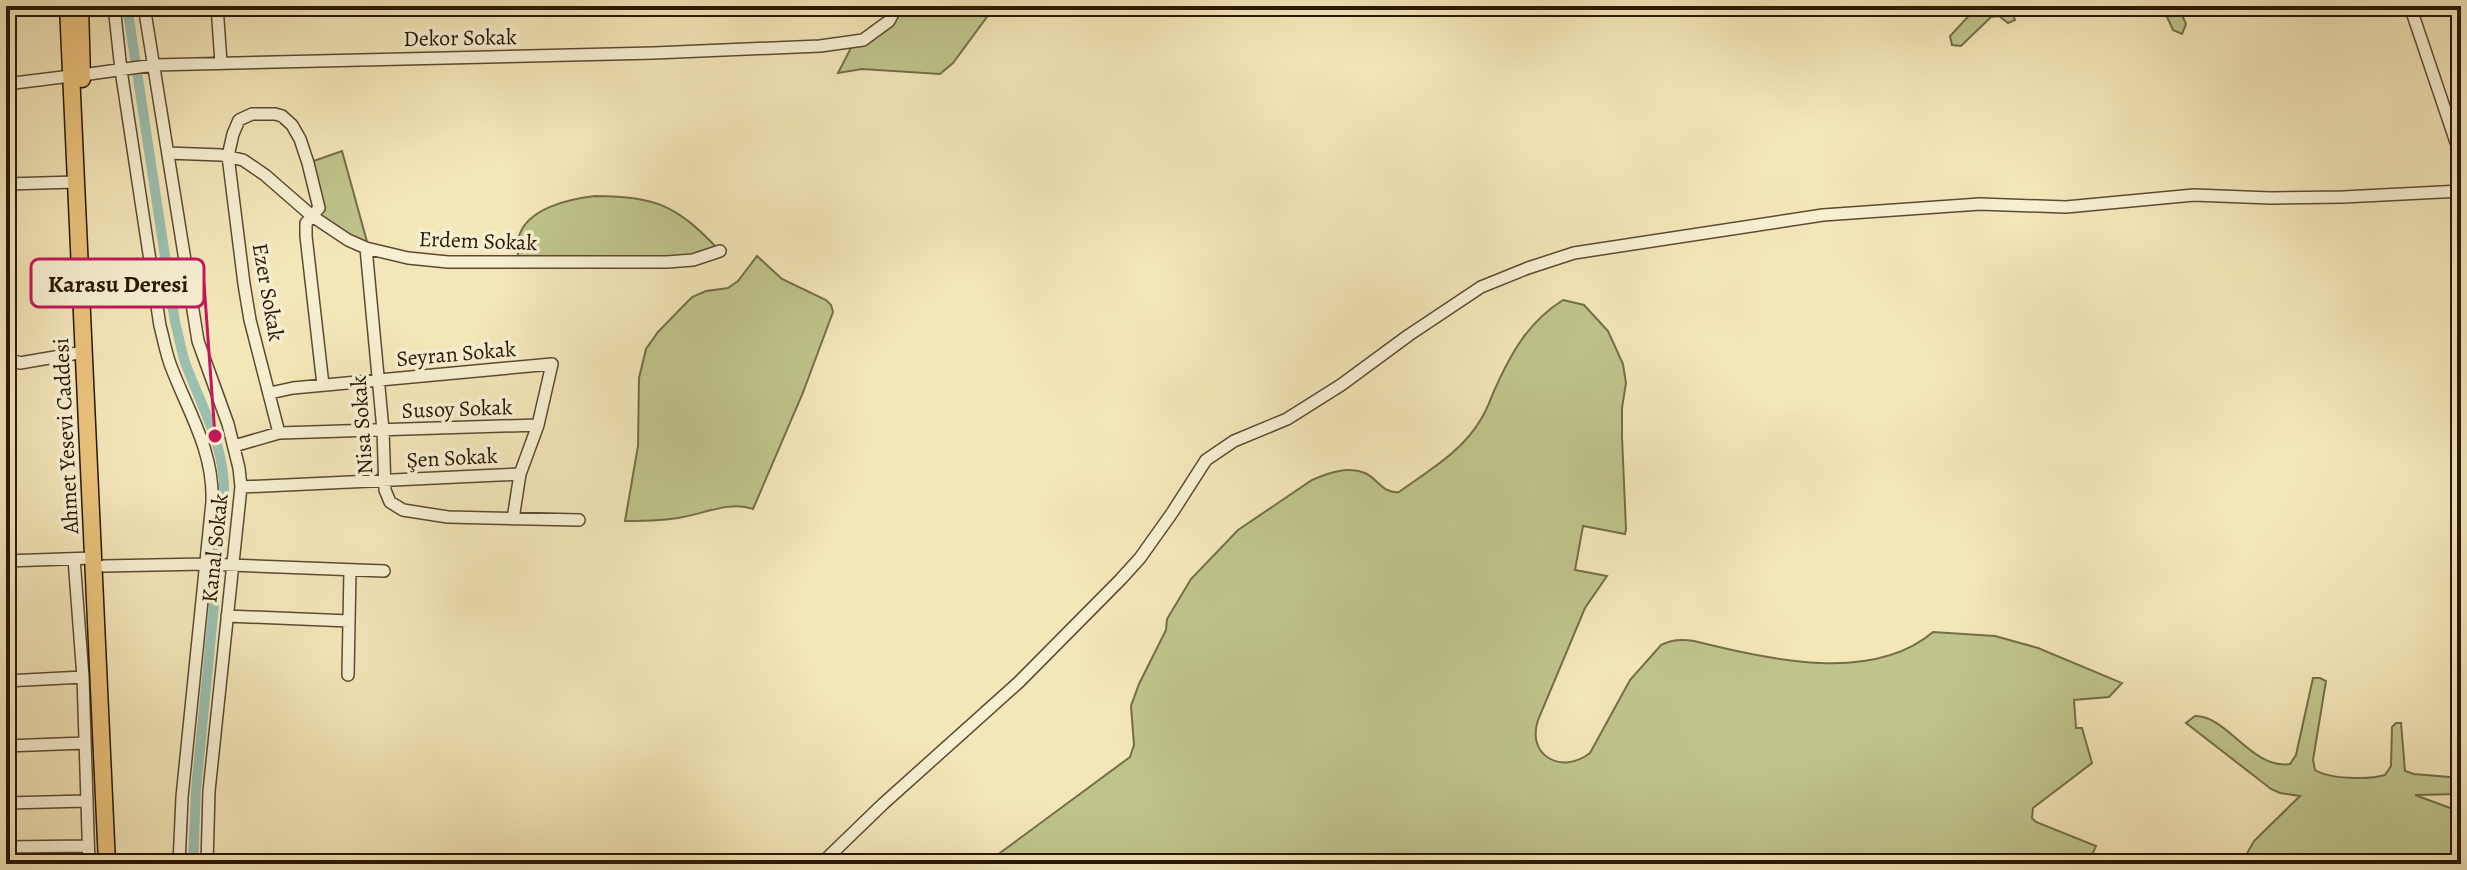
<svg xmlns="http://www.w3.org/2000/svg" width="2467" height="870" viewBox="0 0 2467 870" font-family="Alegreya,serif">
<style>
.green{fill:#bfc48c;stroke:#746e48;stroke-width:2}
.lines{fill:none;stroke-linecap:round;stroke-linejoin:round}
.canal{stroke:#9bbfb0;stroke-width:10}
.minor-casing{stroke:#5c4b31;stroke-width:14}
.highway-casing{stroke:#2a1704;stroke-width:19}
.minor{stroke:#f7efd2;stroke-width:11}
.highway{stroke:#eac37c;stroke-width:16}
.labels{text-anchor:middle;stroke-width:7;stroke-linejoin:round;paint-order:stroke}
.street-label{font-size:22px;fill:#2a1704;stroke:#f7efd2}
.leader{fill:none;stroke:#c2185b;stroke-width:3}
.callout-dot{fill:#c2185b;stroke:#f7efd2;stroke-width:3}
.callout{fill:#f7efd2;stroke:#c2185b;stroke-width:3}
.callout-label{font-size:24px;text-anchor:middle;font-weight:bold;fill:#2a1704}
</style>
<rect width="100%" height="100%" fill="#f3e6b9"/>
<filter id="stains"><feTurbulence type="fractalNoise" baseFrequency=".0025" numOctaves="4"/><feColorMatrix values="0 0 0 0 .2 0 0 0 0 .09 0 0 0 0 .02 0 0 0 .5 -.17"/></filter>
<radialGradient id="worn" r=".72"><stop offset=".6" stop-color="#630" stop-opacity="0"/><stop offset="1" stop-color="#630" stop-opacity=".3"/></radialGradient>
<!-- green -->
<path class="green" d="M897 6H995L953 63 940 74 862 69 838 73 854 42 863 40Z
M1978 6H2010L2015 20 2008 23 1999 16 1991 17 1961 46 1952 45 1950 36Z
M2162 6H2178L2186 24 2182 34 2173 30Z
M342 151 369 249 312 216 319 208 308 163Z
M595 196C658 197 676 205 720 251L701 258 518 262C518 254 517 244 519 236 528 208 569 199 595 196Z
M757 256 782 279 826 300 831 305 833 312 802 395 753 509C731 501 705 513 683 517 664 521 644 521 625 521L638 446 639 378 646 349 658 332 692 297 706 291 728 288 738 281Z
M1563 300 1584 305 1608 331 1623 364 1626 383 1622 408V437L1626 529 1625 534 1583 526 1575 570 1607 576 1585 608 1538 720C1526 756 1562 775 1590 753L1630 680 1661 645C1672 639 1682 639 1694 641 1765 658 1871 685 1933 632L1995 636 2038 648 2122 683 2109 697 2074 700 2076 728H2082L2092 763 2033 808 2032 818 2036 822 2096 846 2092 855 2101 864H985L1130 757 1134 745 1131 706 1139 684 1166 630 1167 619 1191 579 1238 530 1312 480C1328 473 1348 466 1365 473 1378 479 1383 494 1399 492 1428 471 1463 451 1481 419 1487 410 1490 400 1494 391 1511 353 1528 322 1563 300Z
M2313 678H2320L2326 681 2313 760 2315 770C2329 779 2369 780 2385 775L2391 766 2392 727 2396 723H2401L2405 771 2414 774 2461 778V794L2415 795 2461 812V864H2241L2254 841 2300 796 2280 793 2271 789 2186 723 2195 716C2227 715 2252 770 2290 764L2296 755Z"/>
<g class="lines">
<!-- canal -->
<path class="canal" d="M127 6 175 322C179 336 181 351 186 365 204 412 227 450 224 502L196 790 193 864"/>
<defs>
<path id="minor" d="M114 6 121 70 160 326C164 340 166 355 172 369 189 413 214 452 212 502L182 797 179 864
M144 6 198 341 228 424 239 468 241 487 209 791 207 864
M217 6 221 63
M2410 6 2461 157
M82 75 154 65 654 53 820 46 863 40 889 21 897 6
M6 84 71 76
M6 111 10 184
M168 153 221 155 243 160 265 175 312 216 348 240 366 248 408 258 448 262H667L693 260 720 251
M7 184 76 182
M366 248 383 430 385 490 390 502 403 510 448 517 579 520
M6 352 12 360 20 363 84 352
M270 393 293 388 552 364 538 425 520 474 513 519
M279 433 250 320 244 284 228 156 233 134 239 120 252 114H275L282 116 292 125 300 139 308 163 319 208 306 223V236L323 385
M234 446 279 433 538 425
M241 487 520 474
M74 559 83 677 89 864
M6 561 93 558
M104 566 204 564 384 571
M227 616 349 621
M348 675 350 570
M6 681 83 677
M6 746 85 743
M6 803 87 801
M6 847 88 846
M821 864 883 804 1019 682 1121 579 1140 558 1172 513 1206 460 1234 441 1287 419 1341 385 1409 335 1481 287 1528 268 1574 253 1823 215 1980 204 2066 207 2194 195 2271 198 2343 197 2461 191"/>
<path id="highway" d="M68 6 107 864
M80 6 82 79"/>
</defs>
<!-- minor casing -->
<use href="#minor" class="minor-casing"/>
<!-- highway casing -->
<use href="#highway" class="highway-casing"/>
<!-- minor -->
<use href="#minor" class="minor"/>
<!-- highway -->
<use href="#highway" class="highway"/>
</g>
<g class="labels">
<!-- street labels -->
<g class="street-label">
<text transform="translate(460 37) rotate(-1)" y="8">Dekor Sokak</text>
<text transform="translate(478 240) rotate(2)" y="8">Erdem Sokak</text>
<text transform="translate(269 292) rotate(80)" y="8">Ezer Sokak</text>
<text transform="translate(456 353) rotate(-5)" y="8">Seyran Sokak</text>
<text transform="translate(457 408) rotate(-2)" y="8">Susoy Sokak</text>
<text transform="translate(361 425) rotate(-94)" y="8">Nisa Sokak</text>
<text transform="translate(65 436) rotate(-93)" y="8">Ahmet Yesevi Caddesi</text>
<text transform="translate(452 457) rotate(-3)" y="8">Şen Sokak</text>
<text transform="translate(214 548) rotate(-84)" y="8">Kanal Sokak</text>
</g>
</g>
<!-- callouts -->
<path class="leader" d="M215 436L204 283"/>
<circle class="callout-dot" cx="215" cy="436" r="8"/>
<rect class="callout" x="31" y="259" width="173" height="48" rx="8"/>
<g class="callout-label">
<text x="118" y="292">Karasu Deresi</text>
</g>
<!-- margin -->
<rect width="2467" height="870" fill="none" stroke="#f3e6b9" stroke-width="32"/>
<rect x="8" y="8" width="2451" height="854" fill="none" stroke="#2a1704" stroke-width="4"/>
<rect x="16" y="16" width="2435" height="838" fill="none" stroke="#2a1704" stroke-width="2"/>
<rect width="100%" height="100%" filter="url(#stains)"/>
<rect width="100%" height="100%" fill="url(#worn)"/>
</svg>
